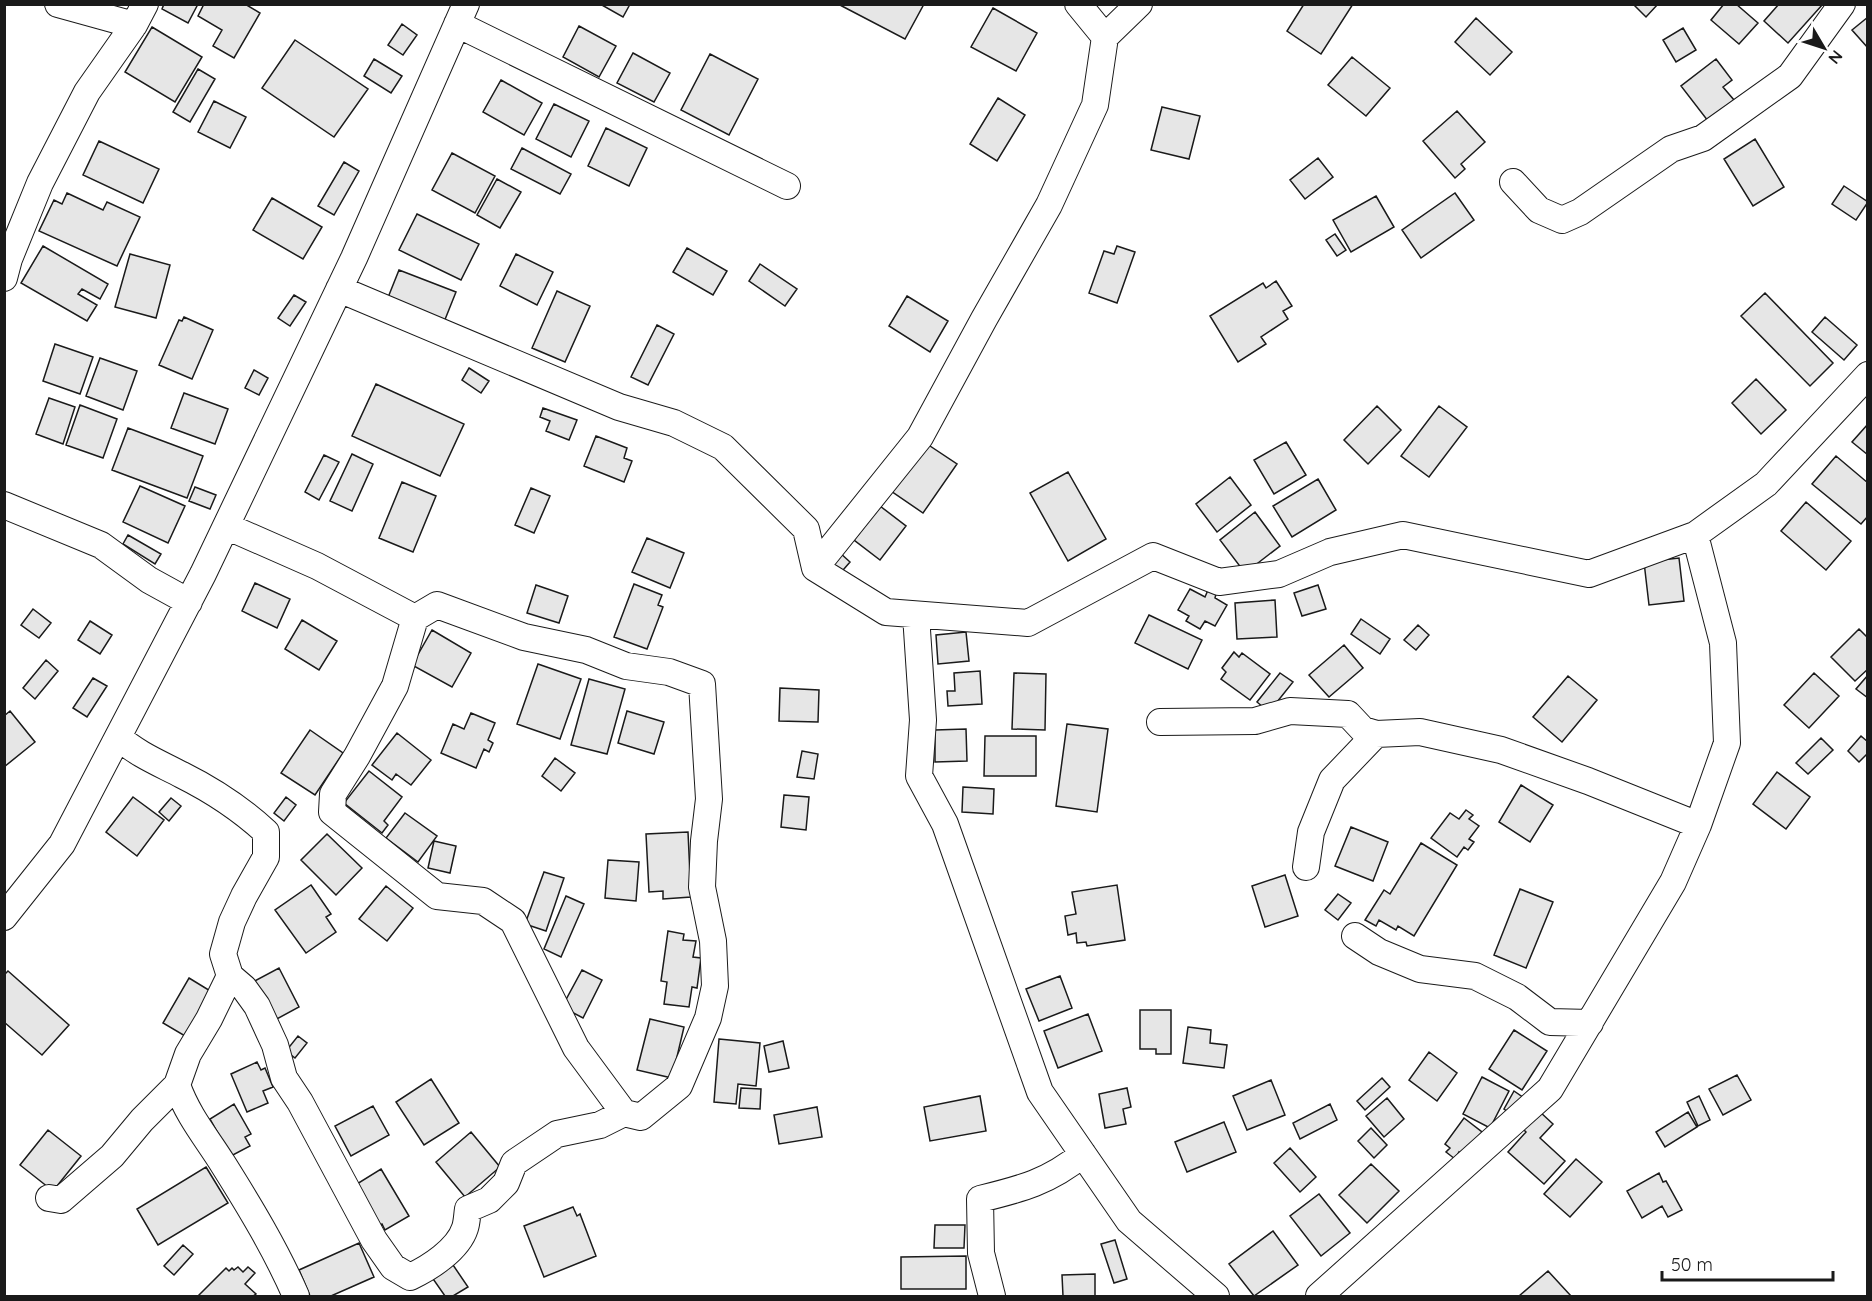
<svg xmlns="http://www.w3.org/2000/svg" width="1872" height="1301" viewBox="0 0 1872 1301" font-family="Quicksand,sans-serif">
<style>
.building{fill:#e6e6e6;stroke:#1a1a1a;stroke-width:1.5}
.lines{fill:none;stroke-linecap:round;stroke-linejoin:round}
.minor-casing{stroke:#1a1a1a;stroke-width:28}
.minor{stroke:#fff;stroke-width:26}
</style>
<rect width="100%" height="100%" fill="#fff"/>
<!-- building -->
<path class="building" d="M164 4H198L188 23 162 9Z
M204 4H245L260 13 234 58 213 46 222 30 198 16Z
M600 4H626L629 6 623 17Z
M838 4H924L905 39Z
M1304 4H1353L1321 54 1287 31Z
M1633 4H1658L1646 17Z
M1724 4H1736L1758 23 1739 44 1711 20Z
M1779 4H1823L1788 43 1764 21Z
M993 8 1037 33 1016 71 971 47Z
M1868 17V48L1852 30Z
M1476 18 1512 52 1490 75 1455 42Z
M402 24 417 35 403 55 388 45Z
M579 26 616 46 599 77 563 57Z
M152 27 202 57 175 102 125 72Z
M1683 28 1696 50 1676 62 1663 40Z
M295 40 368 89 334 137 262 88Z
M633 53 670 73 654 102 617 83Z
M710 54 758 79 729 135 681 110Z
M1352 57 1390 88 1366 116 1328 85Z
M374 59 402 76 391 93 364 76Z
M1716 59 1732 80 1723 87 1734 100 1708 121 1681 86Z
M198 69 215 79 190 122 173 112Z
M501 80 542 103 524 135 483 112Z
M998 98 1025 115 997 161 970 144Z
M214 101 246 117 230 148 198 132Z
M554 104 589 121 571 157 536 139Z
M1162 107 1200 116 1189 159 1151 150Z
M1457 111 1485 142 1461 164 1465 169 1455 178 1423 141Z
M606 128 647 148 629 186 588 166Z
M1755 139 1784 187 1753 206 1724 159Z
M99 141 159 169 143 203 83 175Z
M522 148 571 174 560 194 511 169Z
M452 153 495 176 475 213 432 190Z
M1318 158 1333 177 1305 199 1290 180Z
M344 162 359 171 334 215 318 206Z
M497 179 521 192 500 228 477 215Z
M1844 186 1868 202 1856 220 1832 204Z
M67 193 103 210 107 202 140 217 117 266 39 231 54 200 62 204Z
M1455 193 1474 220 1421 258 1402 230Z
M1376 196 1394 227 1351 252 1333 220Z
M272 198 322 227 303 259 253 230Z
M417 214 479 244 461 280 399 250Z
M1335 234 1346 250 1337 256 1326 240Z
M43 246 108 284 100 299 82 289 78 294 97 305 87 321 21 283Z
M1117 246 1135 252 1117 303 1089 293 1104 251 1114 254Z
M687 248 727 271 713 295 673 272Z
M130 254 170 265 156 318 115 307Z
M516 254 553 272 537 305 500 286Z
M760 264 797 289 785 306 749 281Z
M399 270 456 292 442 327 385 305Z
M1276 281 1292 306 1283 311 1288 319 1261 337 1266 344 1238 362 1210 316 1263 283 1266 288Z
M557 291 590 306 565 362 532 348Z
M1765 293 1833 363 1810 386 1741 316Z
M294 295 306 302 290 326 278 318Z
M907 296 948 321 930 352 889 326Z
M184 317 213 330 192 379 159 365 179 320 182 321Z
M1825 317 1857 345 1844 360 1812 332Z
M657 325 674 334 648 385 631 377Z
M55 344 93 357 80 394 43 381Z
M100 358 137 371 123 410 86 396Z
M469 368 489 381 481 393 462 380Z
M254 370 268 378 259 395 245 388Z
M1756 379 1786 410 1761 434 1732 403Z
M376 384 464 424 440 476 352 436Z
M184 393 228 409 215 444 171 428Z
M49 398 75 407 63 444 36 434Z
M80 405 117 419 103 458 66 445Z
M1377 406 1401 430 1368 464 1344 440Z
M1439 406 1467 427 1429 477 1401 456Z
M543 408 577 420 569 440 546 431 550 421 540 417Z
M1868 424V455L1852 442Z
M128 428 203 456 187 498 112 470Z
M596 436 627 448 624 458 632 461 624 482 584 466Z
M924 442 957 464 923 513 891 491Z
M1286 442 1306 475 1274 494 1254 460Z
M352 454 373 464 352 511 330 501Z
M324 455 339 462 319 500 305 492Z
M1836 456 1868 483V516L1861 524 1812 484Z
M1068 472 1106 539 1068 561 1030 493Z
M1230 477 1251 505 1217 532 1196 504Z
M1318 479 1336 510 1292 537 1273 506Z
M402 482 436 496 413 552 379 538Z
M140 486 185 506 168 543 123 522Z
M195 487 216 495 210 509 189 501Z
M531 488 550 496 534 533 515 525Z
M1806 502 1851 541 1826 570 1781 531Z
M880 506 906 526 880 560 854 540Z
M1255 512 1280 546 1245 573 1220 540Z
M128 535 161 554 155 564 123 544Z
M647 538 684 553 670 588 632 572Z
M839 552 850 562 837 577 826 568Z
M1679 558 1684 601 1649 605 1644 562Z
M255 583 290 599 277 628 242 611Z
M634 584 662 595 658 605 663 607 647 649 614 637Z
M536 585 568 596 559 623 527 613Z
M1318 585 1326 609 1302 616 1294 593Z
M1190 589 1205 597 1208 590 1216 594 1215 598 1227 605 1215 626 1205 621 1200 629 1186 621 1189 616 1178 610Z
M1275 600 1277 637 1237 639 1235 603Z
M33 609 51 623 39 638 21 625Z
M1149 615 1202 640 1188 669 1135 643Z
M1361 619 1390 639 1380 654 1351 634Z
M302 620 337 641 319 670 285 649Z
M90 621 112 635 100 654 78 640Z
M1418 625 1429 635 1416 650 1404 640Z
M1859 629 1868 638V669L1855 681 1831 657Z
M432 630 471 653 452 687 412 665Z
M966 632 969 661 938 664 936 635Z
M1344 645 1363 668 1329 697 1309 675Z
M1234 652 1239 657 1242 653 1270 674 1250 700 1221 679 1226 672 1222 668Z
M46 660 58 671 35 699 23 688Z
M538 664 581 679 560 739 517 724Z
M980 671 982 704 948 706 947 691H955L954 673Z
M1014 673 1046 674 1045 730 1012 729Z
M1280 673 1293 682 1269 712 1257 702Z
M1814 673 1839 696 1809 728 1784 705Z
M1868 675V698L1856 689Z
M1568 676 1597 700 1562 742 1533 717Z
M93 678 107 686 87 717 73 708Z
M589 679 625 689 607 754 571 745Z
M780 688 819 690 818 722 779 721Z
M10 711 35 742 4 767V716Z
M627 711 664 722 654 754 618 743Z
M471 713 495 723 488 740 493 743 489 752 484 749 476 768 441 753 453 724 464 729Z
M1067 724 1108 729 1097 812 1056 806Z
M966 729 967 761 935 762V730Z
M310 730 343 753 315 795 281 773Z
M397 733 431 760 411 785 396 774 392 780 372 765Z
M985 736H1036V776H984Z
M1861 736 1868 742V753L1859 762 1848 751Z
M1821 738 1833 750 1808 774 1796 763Z
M802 751 818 754 814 779 797 777Z
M555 758 575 773 561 791 542 776Z
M369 771 402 797 384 821 388 825 382 833 344 803Z
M1777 772 1810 797 1786 829 1753 804Z
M1521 785 1553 805 1530 842 1499 822Z
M963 787 994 789 993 814 962 812Z
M784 795 809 797 806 830 781 827Z
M133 797 164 820 137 856 106 832Z
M286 797 296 805 284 821 274 813Z
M171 798 181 806 169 821 159 812Z
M1466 810 1473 815 1469 819 1479 826 1469 839 1474 842 1468 850 1464 847 1457 857 1431 838 1450 813 1459 819Z
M405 813 437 836 418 862 386 838Z
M1351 827 1388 842 1373 881 1335 866Z
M688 832 691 897 663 899V891L649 892 646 834Z
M327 834 362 868 336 895 301 860Z
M434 841 456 846 450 873 428 868Z
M1421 843 1457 865 1414 936 1398 926 1396 930 1379 920 1376 926 1365 920 1384 890 1390 894Z
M608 860 639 862 636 901 605 898Z
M544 872 564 878 546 931 525 924Z
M1285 875 1298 916 1265 927 1252 886Z
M311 885 331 914 326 917 336 932 306 953 275 910Z
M1117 885 1125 940 1087 946 1086 942 1077 943 1076 933 1068 935 1065 916 1076 914 1072 892Z
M386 886 413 908 387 941 359 919Z
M1520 889 1553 902 1526 968 1494 955Z
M1338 894 1351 903 1338 920 1325 910Z
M566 896 584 904 561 957 544 949Z
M668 931 684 934 683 940 696 941 693 957 701 958 697 988 692 987 689 1007 664 1004 667 982 661 981Z
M279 968 299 1007 273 1021 253 982Z
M582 970 602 980 583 1018 562 1007Z
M8 971 69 1025 42 1055 4 1022V975Z
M1060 976 1072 1008 1039 1021 1026 989Z
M189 978 212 992 185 1036 163 1023Z
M1140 1010H1171V1054H1156V1049H1140Z
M1088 1014 1102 1051 1058 1068 1044 1031Z
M650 1019 684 1027 672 1078 637 1070Z
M1188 1027 1211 1030 1210 1043 1227 1045 1224 1068 1183 1063Z
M1514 1030 1547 1051 1522 1090 1489 1069Z
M298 1036 307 1043 295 1058 286 1051Z
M719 1039 760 1043 756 1086 738 1084 736 1104 714 1102Z
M783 1041 789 1068 769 1072 764 1046Z
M1429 1052 1457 1073 1437 1101 1409 1080Z
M257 1062 261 1070 265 1068 273 1087 263 1091 268 1103 247 1112 231 1074Z
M1737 1075 1751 1100 1723 1115 1709 1089Z
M1482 1077 1509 1091 1490 1128 1463 1114Z
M1382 1078 1390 1087 1365 1110 1357 1101Z
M431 1079 459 1123 424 1145 396 1102Z
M1271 1080 1285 1115 1247 1130 1233 1096Z
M741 1088 761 1089 760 1109 739 1108Z
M1127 1088 1131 1107 1123 1109 1126 1124 1105 1128 1099 1094Z
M1514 1091 1524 1098 1512 1115 1504 1109Z
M980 1096 986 1131 930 1141 924 1107Z
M1699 1096 1710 1120 1698 1126 1687 1102Z
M1387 1098 1404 1119 1384 1137 1366 1116Z
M234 1104 251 1134 245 1137 250 1146 231 1156 210 1119Z
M1330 1104 1337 1120 1300 1139 1293 1123Z
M373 1106 389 1135 351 1156 335 1126Z
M817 1107 822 1137 779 1144 774 1115Z
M1539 1111 1553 1124 1540 1138 1565 1161 1544 1184 1508 1152 1526 1132 1523 1129Z
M1688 1112 1697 1127 1665 1147 1656 1132Z
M1464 1118 1482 1132 1464 1156 1459 1152 1455 1159 1446 1152 1450 1148 1445 1144Z
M1224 1122 1236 1152 1187 1172 1175 1142Z
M1371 1128 1387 1145 1374 1158 1358 1141Z
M48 1130 81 1156 53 1191 20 1165Z
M471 1132 500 1167 465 1197 436 1162Z
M1290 1148 1316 1177 1300 1192 1274 1163Z
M1576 1159 1602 1182 1570 1217 1544 1194Z
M1371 1164 1399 1191 1367 1223 1339 1195Z
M206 1167 228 1203 158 1245 137 1209Z
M381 1169 409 1216 385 1230 382 1224 376 1227 352 1187Z
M1659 1173 1663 1182 1666 1181 1682 1210 1668 1217 1662 1206 1642 1218 1627 1191Z
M1319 1194 1350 1233 1321 1256 1290 1216Z
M573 1207 577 1216 580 1214 596 1256 544 1277 524 1226Z
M935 1225H965L964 1248H934Z
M1273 1231 1298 1265 1254 1296 1229 1264Z
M1115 1240 1127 1279 1114 1283 1101 1244Z
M359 1243 374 1277 331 1296H310L299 1270Z
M183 1245 193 1254 174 1275 164 1266Z
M966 1256V1289H901V1257Z
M451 1262 468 1287 453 1296H445L431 1276Z
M238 1267 243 1272 248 1267 255 1273 245 1284 256 1294 253 1296H198L226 1268 229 1271 232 1268 234 1270Z
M1548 1271 1571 1296H1519Z
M1095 1274V1296H1063L1062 1275Z"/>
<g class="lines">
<defs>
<path id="minor" d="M58 4 134 25
M1078 4 1105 37
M457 24 787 186
M1513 182 1539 210 1562 220 1580 212 1671 149 1703 138 1790 76 1842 4
M4 278 9 259 40 183 87 92 134 25 145 4
M339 289 619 407 674 423 723 447 806 529 815 568 886 612 1028 623 1153 556 1219 582 1279 574 1330 552 1403 535 1589 574 1695 535 1766 484 1868 375
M4 505 101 545 149 580 189 602
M226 526 317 566 415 618
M815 568 920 437 984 319 1049 205 1095 105 1105 37 1139 4
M916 615 923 720 919 776 945 824 1040 1092 1129 1221 1216 1296
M1160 722 1255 721 1290 711 1348 714 1363 730 1376 734 1420 732 1501 750 1588 781 1698 825
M118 737C137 754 159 763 182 775 212 790 241 809 266 832V857L244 896 232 922 223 954 230 976 244 988 257 1006 275 1045 284 1078 300 1102 374 1240 393 1267 410 1277C429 1268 458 1250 465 1228 467 1222 467 1215 468 1209L489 1200 506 1183 514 1163 557 1134 600 1125 624 1113 576 1048 513 921 483 901 437 896 332 812 333 794 357 756 395 686 415 618 437 605 524 637 586 650 626 666 669 672 702 684 709 799 704 841 702 887 713 941 715 986 708 1018 679 1086 641 1117 624 1113
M1306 867 1311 832 1332 780 1376 734
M4 917 62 844 203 574 354 258 466 4
M1355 936 1379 952 1420 969 1475 976 1517 997 1550 1022 1590 1023
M177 1085C188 1116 206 1137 223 1164 250 1207 276 1250 296 1296
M49 1198 61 1200 112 1156 142 1120 177 1085 188 1054 209 1019 230 976
M992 1296 981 1253 980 1199C1021 1189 1049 1182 1083 1154
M1319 1296 1550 1089 1673 882 1698 825 1727 743 1723 643 1695 535"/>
</defs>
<!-- minor casing -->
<use href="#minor" class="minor-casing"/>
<!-- minor -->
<use href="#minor" class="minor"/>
</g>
<!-- border -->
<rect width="1872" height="1301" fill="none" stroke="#1a1a1a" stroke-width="12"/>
<!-- north arrow -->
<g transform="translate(1824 48) rotate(129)" stroke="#ffffff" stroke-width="4.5" paint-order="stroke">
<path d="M0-4.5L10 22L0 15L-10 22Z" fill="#1a1a1a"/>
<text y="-9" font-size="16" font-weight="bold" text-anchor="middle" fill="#1a1a1a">N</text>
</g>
<!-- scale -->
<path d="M1662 1271v9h171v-9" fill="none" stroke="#1a1a1a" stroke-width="3"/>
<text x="1671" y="1271" font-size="18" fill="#1a1a1a" stroke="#ffffff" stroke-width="4.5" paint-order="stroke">50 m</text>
</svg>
